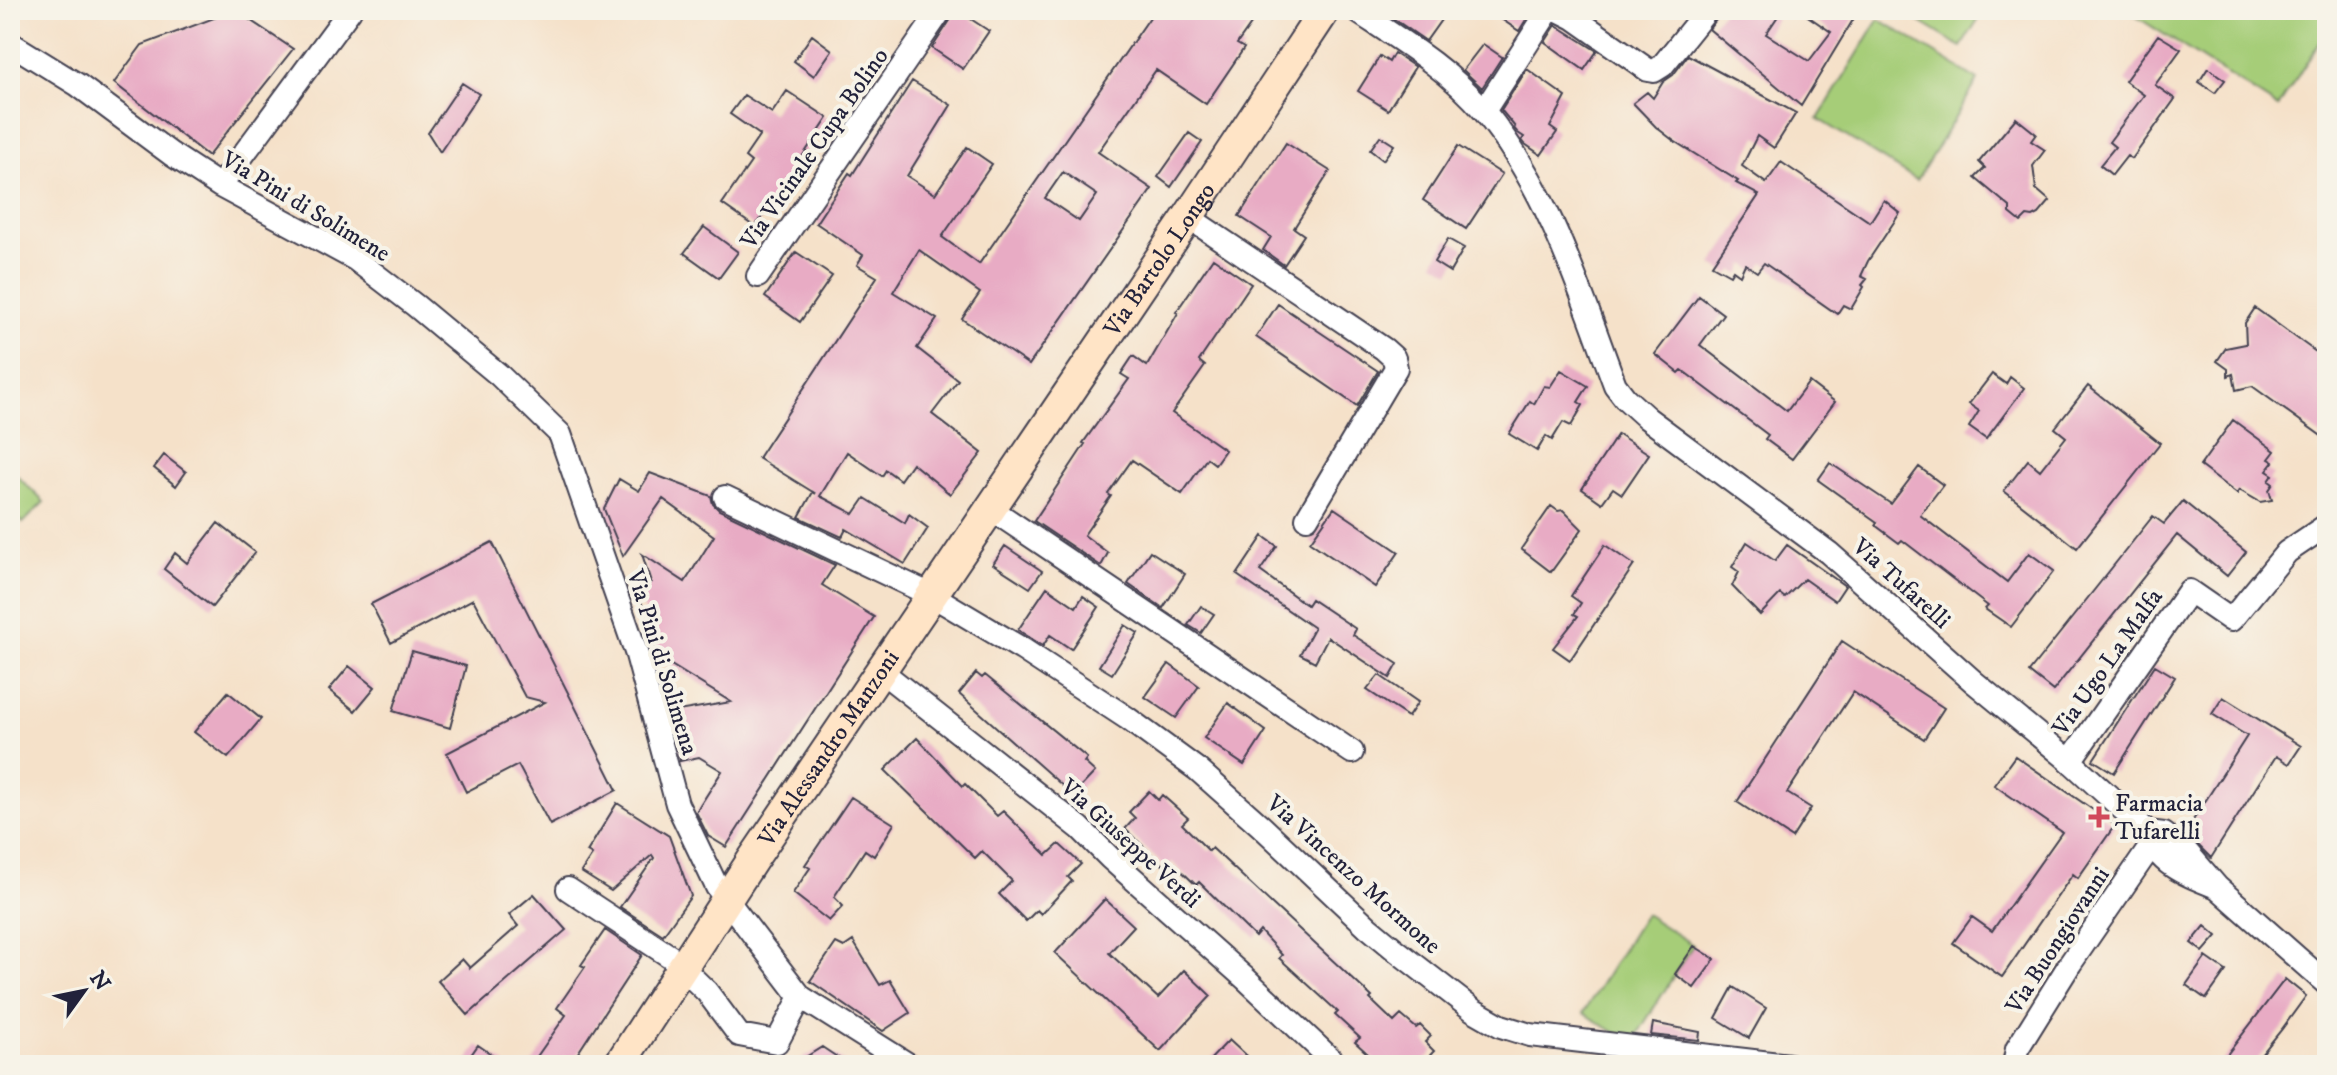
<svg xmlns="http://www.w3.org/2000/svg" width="2337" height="1075" viewBox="0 0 2337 1075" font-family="'IM FELL DW Pica',serif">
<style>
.green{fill:#a6cd78;stroke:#64785a;stroke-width:2}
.building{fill:#e8abc4;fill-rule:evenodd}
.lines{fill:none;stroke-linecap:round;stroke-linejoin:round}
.street-casing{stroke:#423f50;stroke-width:26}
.secondary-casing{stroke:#423f50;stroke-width:34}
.street{stroke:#fff;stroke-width:22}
.secondary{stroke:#ffe4c6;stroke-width:30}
.poi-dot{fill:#d1495b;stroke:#f7f3e8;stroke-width:3}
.labels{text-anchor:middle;stroke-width:8;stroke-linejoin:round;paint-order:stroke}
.street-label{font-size:24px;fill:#22223b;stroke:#f7f3e8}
.poi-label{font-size:24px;fill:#22223b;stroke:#f7f3e8;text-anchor:start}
</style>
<rect width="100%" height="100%" fill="#f7f3e8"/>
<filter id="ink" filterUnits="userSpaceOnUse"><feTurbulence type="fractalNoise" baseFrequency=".0125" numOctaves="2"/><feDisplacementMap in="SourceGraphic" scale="16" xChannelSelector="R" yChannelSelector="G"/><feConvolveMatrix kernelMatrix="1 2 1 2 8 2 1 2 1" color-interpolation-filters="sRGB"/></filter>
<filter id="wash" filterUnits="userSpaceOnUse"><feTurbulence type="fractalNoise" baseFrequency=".006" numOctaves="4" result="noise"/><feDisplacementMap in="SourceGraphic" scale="32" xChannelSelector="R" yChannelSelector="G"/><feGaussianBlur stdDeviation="1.8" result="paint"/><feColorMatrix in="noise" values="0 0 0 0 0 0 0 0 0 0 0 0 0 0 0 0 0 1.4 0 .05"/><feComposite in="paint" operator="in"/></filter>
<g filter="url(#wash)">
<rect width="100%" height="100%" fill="#f5e1c9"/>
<!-- green -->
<path class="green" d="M1917 10H1984L1961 47 1912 17Z
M2126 10H2327V30L2278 107Z
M1879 19 1978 80 1917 180 1818 119Z
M10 469 44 502 23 523 10 510Z
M1645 914 1693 945 1632 1043 1583 1013Z"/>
<g id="blocks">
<!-- building -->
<path class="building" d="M235 10 293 49 208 156 114 83 142 45Z
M957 10 989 31 963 69 932 48Z
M1155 10H1261L1237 44 1244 48 1206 104 1156 70 1098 152 1152 189 1029 365 962 319 980 293 919 250 893 292 937 319 917 348 958 380 932 414 982 453 950 494 912 463 900 480 886 470 882 476 847 452 820 496 854 514 865 498 905 523 909 514 928 528 905 564 846 529 842 537 799 517 813 492 816 494 758 458 877 277 857 265 863 255 816 223 849 173 852 175 912 81 951 105 907 176 935 194 967 147 992 164 942 237 979 264ZM1063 172 1097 195 1079 221 1045 198Z
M1381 10H1448L1426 41Z
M1488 10H1532L1519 31Z
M1724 10H1782L1766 34 1809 61 1831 32 1799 10H1859L1801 106 1709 29Z
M1556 25 1597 51 1584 70 1545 42Z
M812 35 832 50 814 76 794 61Z
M2158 35 2181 49 2155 85 2175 99 2132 159 2127 156 2112 175 2100 165 2115 147 2109 142 2144 95 2125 81Z
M1483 44 1502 57 1482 88 1463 70Z
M1394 53 1415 67 1388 110 1358 91 1380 56 1389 62Z
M1688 55 1796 113 1774 148 1757 136 1742 166 1766 183 1781 162 1870 222 1884 200 1900 213 1868 261 1861 276 1867 279 1862 285 1864 287 1851 309 1843 305 1837 314 1764 263 1757 272 1745 264 1740 275 1733 270 1730 275 1712 265 1759 195 1736 183 1738 181 1674 141 1656 127 1633 103 1647 92 1653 98 1663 82 1673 75Z
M2208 68 2225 80 2215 93 2199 82Z
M1527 69 1566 97 1550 127 1557 132 1541 155 1525 144 1522 140 1524 137 1518 133 1514 128 1515 127 1501 110Z
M462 83 479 94 440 152 428 133Z
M787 91 828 118 755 227 722 204 751 162 745 157 760 135 730 114 744 95 772 113Z
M2016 118 2036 134 2031 141 2045 150 2033 166 2036 189 2050 201 2039 214 2033 217 2027 216 2021 222 2010 213V207L1975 178 1985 168 1979 162Z
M1189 133 1202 142 1171 187 1158 177Z
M1380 136 1394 145 1383 160 1370 150Z
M1286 143 1330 171 1294 228 1304 235 1284 265 1263 250 1271 237 1239 216Z
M1458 146 1502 174 1466 229 1423 200Z
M704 227 738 252 719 278 684 253Z
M1448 239 1464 248 1450 272 1434 262Z
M796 252 832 276 800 322 765 297Z
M1213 258 1251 284 1199 361 1205 366 1172 413 1225 450 1215 464 1207 458 1182 494 1132 460 1108 494 1111 496 1084 535 1108 553 1101 566 1034 521 1085 444 1083 443 1129 379 1121 374 1133 356 1147 366 1178 313 1176 312Z
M1699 296 1723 314 1700 345 1787 411 1809 382 1835 402 1792 459 1765 439 1768 435 1682 370 1679 373 1655 354Z
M1278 304 1378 371 1357 406 1256 337Z
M2255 308 2327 360V440L2252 386 2236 390 2233 374 2228 376V369L2217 361 2226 348 2246 344 2245 323Z
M1561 370 1588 386 1578 402 1583 405 1571 426 1563 422 1552 440 1546 436 1537 451 1509 434 1530 401 1534 404 1544 386 1550 387Z
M1992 374 2006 384 2010 377 2024 388 1986 439 1969 427 1979 411 1969 404Z
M2088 386 2160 443 2077 548 2004 491 2028 460 2040 470 2066 437 2055 428Z
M2233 420 2275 451 2269 459 2274 462 2267 471 2273 475 2269 481 2273 484 2269 490 2272 500 2260 502 2239 490 2237 494 2200 466Z
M1618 434 1649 454 1622 494 1613 488 1602 503 1582 489Z
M164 455 186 472 176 486 154 468Z
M1830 463 1891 504 1919 467 1943 485 1920 515 2007 582 2029 553 2054 571 2011 627 1985 609 1988 606 1902 540 1899 543 1875 525 1877 522 1818 480Z
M650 473 711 496 713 504 719 510 835 565 822 585 874 617 726 847 708 836 696 812 722 771 699 757 680 761 672 712 731 702 671 665H659L651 630 637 590 651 582 642 554 685 582 714 536 663 499 623 556 604 509 619 479 639 491Z
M2183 501 2246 552 2227 576 2177 535 2053 691 2029 672 2153 516 2164 524Z
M1551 506 1558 511 1563 510 1582 529 1551 572 1521 549Z
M1334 508 1399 552 1375 587 1310 542Z
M218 523 255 552 212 607 164 569 175 553 187 563Z
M1263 536 1277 546 1260 571 1307 605 1311 599 1356 629 1353 635 1398 664 1390 678 1328 637 1315 662 1300 654 1314 628 1237 575Z
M492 542 617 790 550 825 518 765 466 792 447 753 545 702 525 697 473 599 391 643 371 604Z
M1747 542 1775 561 1787 545 1845 586 1835 601 1804 579 1785 598 1780 594 1760 615 1732 586 1739 572 1732 567Z
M1605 545 1634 565 1570 660 1553 648 1578 616 1574 614 1581 603 1571 596Z
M1005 546 1042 571 1030 588 993 564Z
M1150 551 1185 574 1163 608 1128 584Z
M1047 587 1076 607 1083 596 1099 607 1071 649 1050 635 1043 646 1018 630Z
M1201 606 1214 614 1201 633 1188 625Z
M1125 625 1138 633 1112 674 1099 666Z
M1842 641 1944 708 1924 739 1853 692 1787 793 1811 808 1792 838 1737 802Z
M412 651 466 666 450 728 393 711Z
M1169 664 1199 686 1176 718 1145 697Z
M2155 665 2175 677 2114 773 2093 760Z
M349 666 375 687 355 711 329 690Z
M976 673 982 678 985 675 1087 758 1084 762 1095 772 1075 793 1067 786 1065 788 959 694Z
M1379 675 1418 702 1408 717 1367 690Z
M228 692 261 719 228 758 194 732Z
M2223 697 2301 746 2289 764 2276 756 2211 858 2190 837 2195 829 2190 825 2247 736 2212 714Z
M1228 703 1266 731 1244 765 1204 738Z
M917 738 963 786 965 784 997 816 1003 811 1047 855 1059 844 1081 864 1068 877 1072 881 1041 914 1037 910 1026 921 999 894 1012 881 982 851 975 858 885 770Z
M2015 756 2115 825 2078 878 2073 874 2002 977 1953 943 1972 917 1992 931 2062 832 1994 785Z
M1149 791 1158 800 1162 795 1188 818 1182 824 1209 851 1212 848 1372 997 1370 999 1394 1022 1401 1015 1416 1028 1420 1025 1431 1036 1425 1042 1434 1051 1421 1065H1380L1355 1042 1360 1038 1335 1015 1338 1012 1279 958 1282 955 1260 931 1255 937 1199 882 1196 885 1172 862 1166 868 1125 829 1135 818 1129 812Z
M851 797 894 824 874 856 865 850 834 897 843 906 829 921 793 893 810 868 805 865Z
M617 803 669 836 691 896 663 935 620 907 654 858 652 855 611 891 581 872 592 855 587 852Z
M534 894 566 930 468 1015 438 981 462 959 470 968 518 926 509 915Z
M1105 899 1134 926 1109 953 1158 998 1184 970 1211 996 1160 1051 1055 953Z
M2205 926 2217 936 2203 952 2191 943Z
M605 930 642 955 570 1065H531L566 1015 557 1008 585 967 581 965Z
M853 941 880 985 890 980 910 1013 883 1031 810 981 836 943 844 947Z
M1694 946 1715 959 1694 988 1675 974Z
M2206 957 2226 971 2206 999 2186 985Z
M2285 979 2306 996 2282 1029 2253 1065H2219Z
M1733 987 1766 1008 1749 1038 1716 1018Z
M1653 1023 1700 1032 1699 1040 1651 1035Z
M1229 1040 1256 1065H1205Z
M478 1045 507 1065H464Z
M822 1047 849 1065H793Z"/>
</g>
</g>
<g filter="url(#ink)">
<use href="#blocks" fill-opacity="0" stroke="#423f50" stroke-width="2"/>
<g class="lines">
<defs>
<path id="street" d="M1355 10C1400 40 1449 69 1484 111 1549 190 1580 291 1615 385L1625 398 1647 418 1829 553 1974 682 2070 761 2148 832C2155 864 2188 876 2217 887
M1558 10 1574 18 1648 70 1654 71 1662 66 1707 10
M10 43 78 85 171 154 220 186 355 259 416 306 499 375 560 434 637 655 677 804 717 887 801 997 909 1065
M1484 111 1549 10
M220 186 350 10
M1188 217 1384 349 1394 358 1396 368 1307 518
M758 276 941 10
M725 497 933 596 1022 649 1127 718 1198 770 1262 827 1368 927 1397 951 1473 1010 1501 1026 1530 1035 1789 1065
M991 509 1352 752
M881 671 1080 828 1110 858 1247 980 1337 1065
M2070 761 2189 591 2231 620 2287 552 2327 525
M2148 832 2164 834 2186 851 2217 887 2327 984
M568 889 671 957 707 992 739 1035 777 1042 801 997
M2014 1065 2017 1049 2070 964 2151 846"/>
<g id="secondary">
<path id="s1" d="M619 1065 753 859 1188 217 1325 10"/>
</g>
</defs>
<!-- street casing -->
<use href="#street" class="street-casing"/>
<!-- secondary casing -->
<use href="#secondary" class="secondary-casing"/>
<!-- street -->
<use href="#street" class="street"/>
<!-- secondary -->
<use href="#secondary" class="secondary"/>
</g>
</g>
<!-- markers -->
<path class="poi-dot" d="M2095 805h8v8h8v8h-8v8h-8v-8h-8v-8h8z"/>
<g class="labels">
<!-- street labels -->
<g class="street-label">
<text transform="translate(814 148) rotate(-55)" y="8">Via Vicinale Cupa Bolino</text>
<text transform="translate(306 206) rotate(31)" y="8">Via Pini di Solimene</text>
<text dy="8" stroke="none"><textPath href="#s1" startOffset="970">Via Bartolo Longo</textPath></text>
<text transform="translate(1902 583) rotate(42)" y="8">Via Tufarelli</text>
<text transform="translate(663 662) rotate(73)" y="8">Via Pini di Solimena</text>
<text transform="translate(2107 662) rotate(-55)" y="8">Via Ugo La Malfa</text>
<text dy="8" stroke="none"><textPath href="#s1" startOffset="380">Via Alessandro Manzoni</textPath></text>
<text transform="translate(1131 843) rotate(42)" y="8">Via Giuseppe Verdi</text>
<text transform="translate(1354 874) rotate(42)" y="8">Via Vincenzo Mormone</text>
<text transform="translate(2057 940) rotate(-57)" y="8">Via Buongiovanni</text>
</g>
<!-- poi labels -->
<g class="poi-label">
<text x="2115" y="811">Farmacia<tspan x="2115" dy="28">Tufarelli</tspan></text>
</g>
</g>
<!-- margin -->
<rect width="2337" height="1075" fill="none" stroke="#f7f3e8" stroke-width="40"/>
<!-- north arrow -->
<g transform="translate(84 991) rotate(57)" stroke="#f7f3e8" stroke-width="6" paint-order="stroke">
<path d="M0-6L14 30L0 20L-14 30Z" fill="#22223b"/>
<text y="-12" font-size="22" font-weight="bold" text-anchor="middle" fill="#22223b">N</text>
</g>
</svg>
